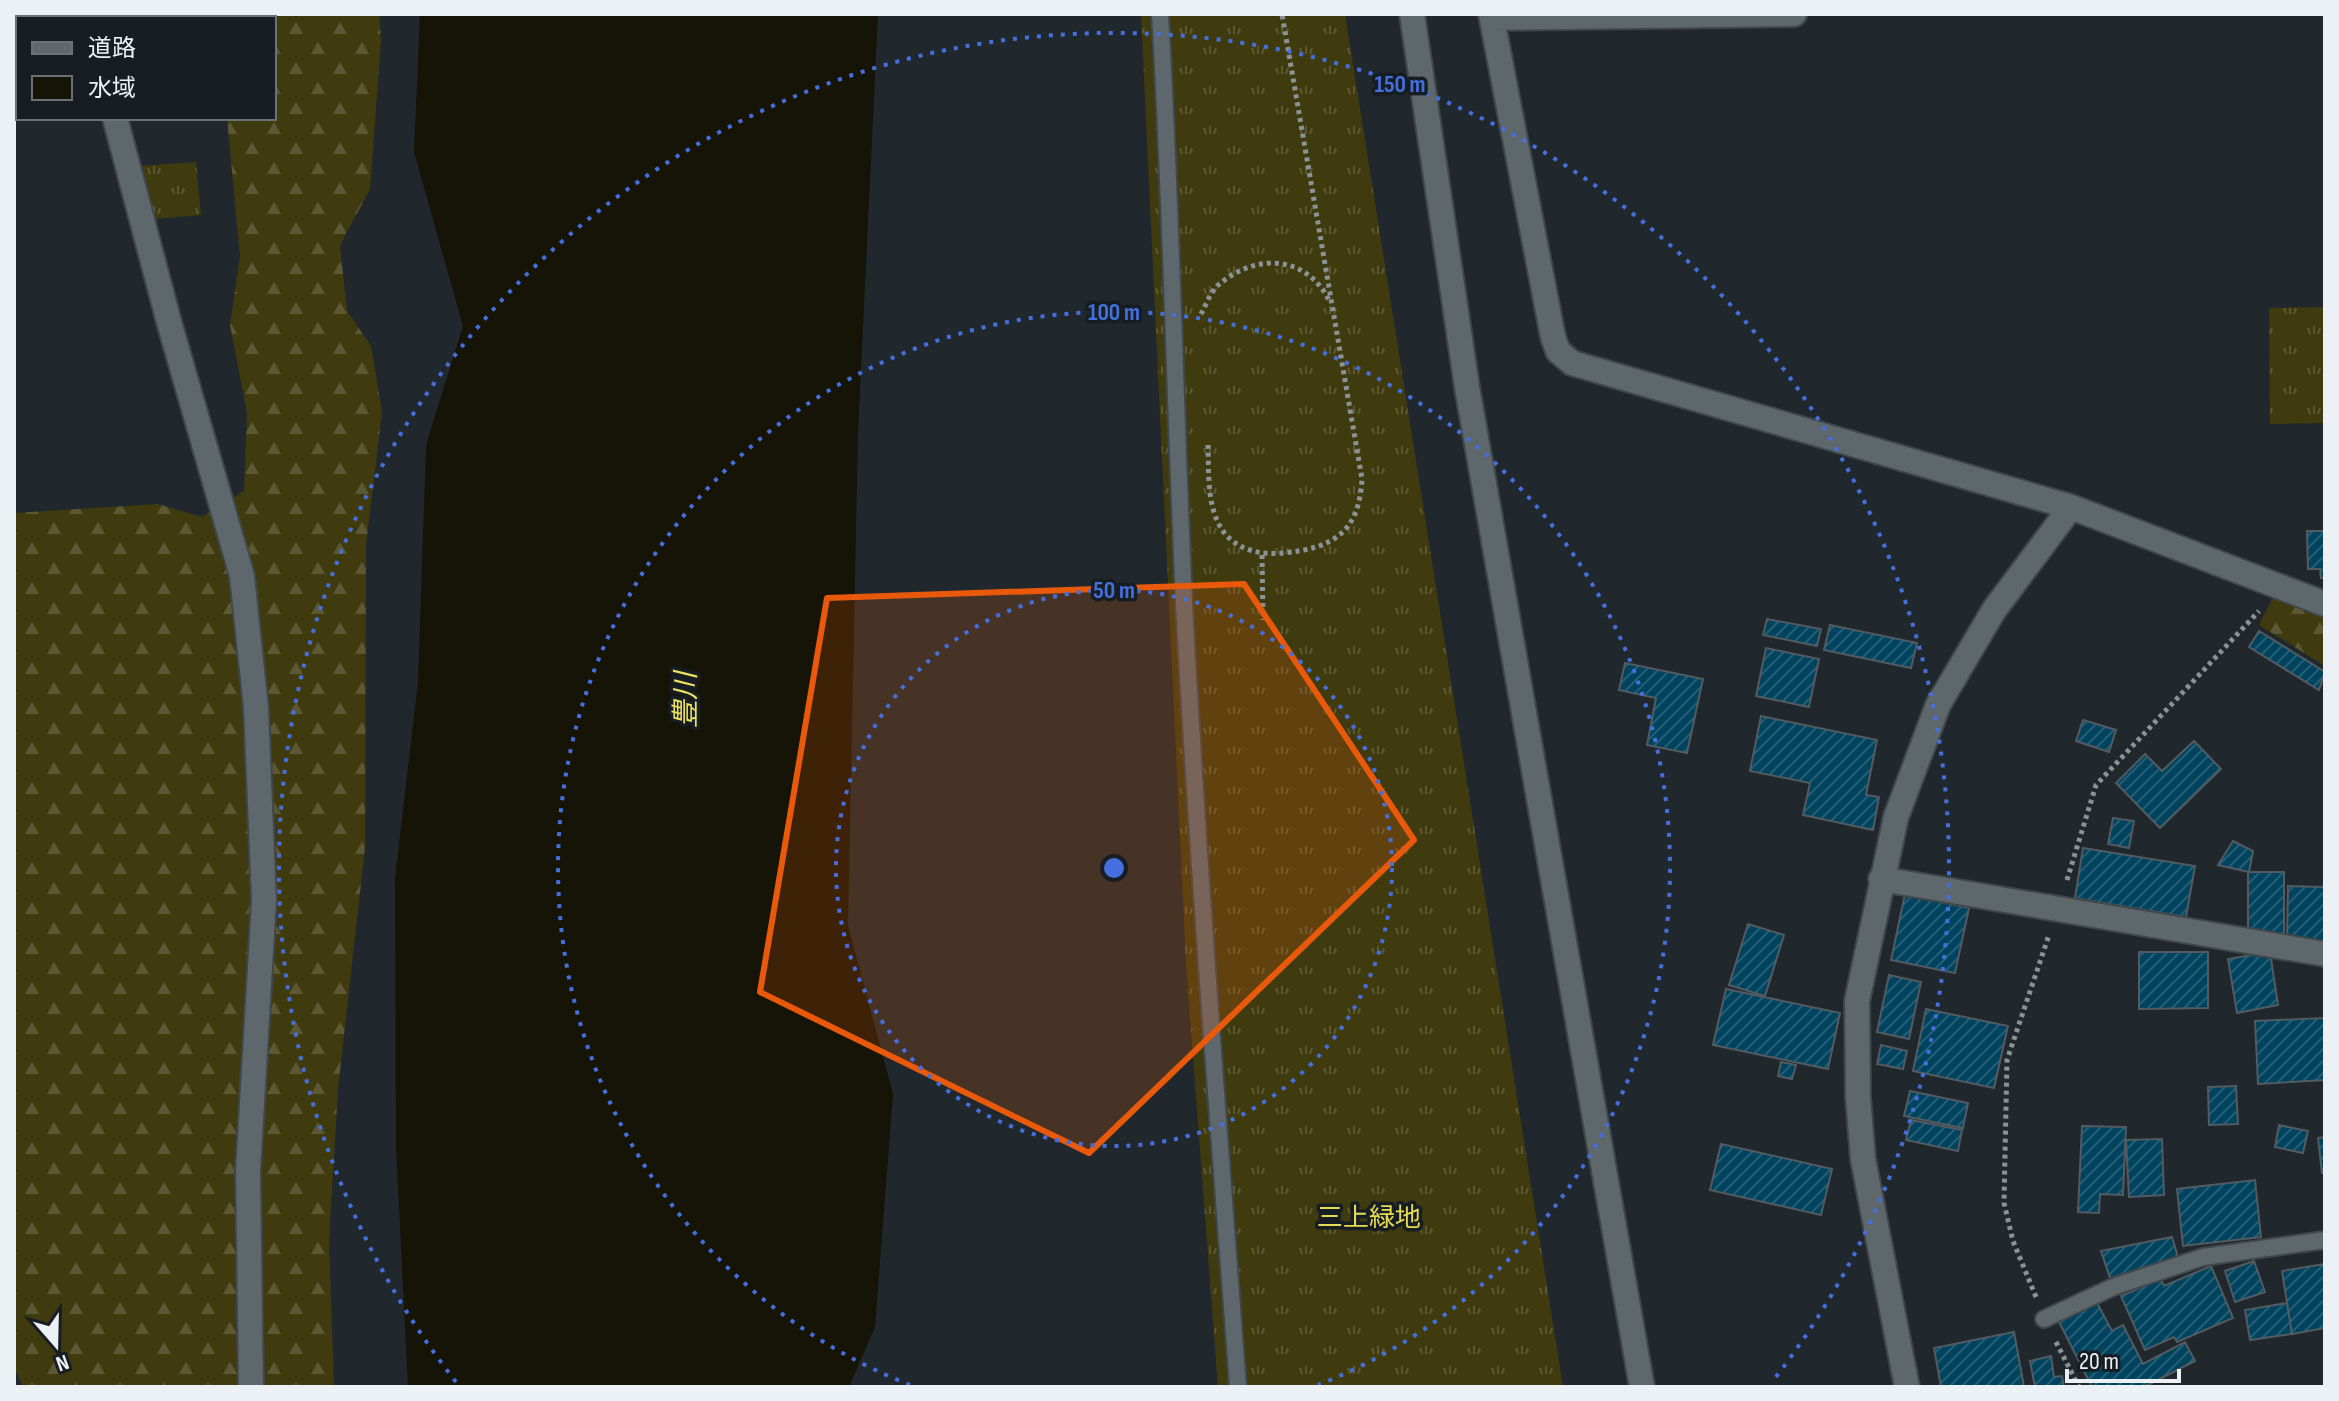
<svg xmlns="http://www.w3.org/2000/svg" width="2339" height="1401" viewBox="0 0 2339 1401" font-family="'Sofia Sans Condensed','Noto Sans JP',sans-serif">
<style>
.grass{fill:url(#grass-tufts)}
.forest{fill:url(#forest-firs)}
.water{fill:#151407}
.building{fill:url(#building-hatch);stroke:#525b61;stroke-width:2}
.lines{fill:none;stroke-linecap:round;stroke-linejoin:round}
.lane-casing{stroke:#3f474b;stroke-width:20}
.street-casing{stroke:#3f474b;stroke-width:28}
.path{stroke:#8c9397;stroke-width:5;stroke-dasharray:4 4;stroke-linecap:butt}
.lane{stroke:#5d676c;stroke-width:16}
.street{stroke:#5d676c;stroke-width:24}
.marked{fill:#e8590c;fill-opacity:0.2;stroke:#e8590c;stroke-width:6;stroke-linejoin:round}
.ring{fill:none;stroke:#466fde;stroke-width:4;stroke-dasharray:4 8}
.labels{text-anchor:middle;stroke-width:7;stroke-linejoin:round;paint-order:stroke}
.park-label{font-size:26px;fill:#e6da52;stroke:#161e23}
.water-label{font-size:28px;font-style:italic;fill:#f0e35c;stroke:#161e23}
.centre{fill:#466fde;stroke:#161e23;stroke-width:4}
.ring-label{font-size:24px;text-anchor:middle;font-weight:bold;fill:#466fde;stroke:#161e23;stroke-width:7;stroke-linejoin:round;paint-order:stroke}
</style>
<defs>
<pattern id="grass-tufts" width="24" height="20" patternUnits="userSpaceOnUse" patternTransform="scale(2)"><rect width="24" height="20" fill="#403b0f"/><path d="M3 7l-1-3M5 7V3M7 7l1-3M15 17l-1-3M17 17v-4M19 17l1-3" fill="none" stroke="#5c5833"/></pattern>
<pattern id="forest-firs" width="22" height="20" patternUnits="userSpaceOnUse" patternTransform="scale(2)"><rect width="22" height="20" fill="#403b0f"/><path d="M5 1l3.5 6h-7zM16 11l3.5 6h-7z" fill="#5c5833"/></pattern>
<pattern id="building-hatch" width="6" height="6" patternUnits="userSpaceOnUse" patternTransform="scale(2)"><rect width="6" height="6" fill="#00435e"/><path d="M-1 1l2-2M0 6l6-6M5 7l2-2" fill="none" stroke="#255f76"/></pattern>
</defs>
<rect width="100%" height="100%" fill="#20282d"/>
<!-- grass -->
<path class="grass" d="M1141 14H1345L1563 1387H1218L1186 964Z
M196 162 201 215 154 219 142 166Z
M2325 307V423L2270 424 2269 308Z"/>
<!-- forest -->
<path class="forest" d="M209 14H379L381 40 370 189 340 245 347 311 371 346 382 412 366 545 365 847 338 1089 329 1241 334 1387H23L14 1367V513L158 504 202 517 244 491 247 413 230 325 240 256 227 118H274V18H210Z
M2274 595 2325 615V666L2259 625Z"/>
<!-- water -->
<path class="water" d="M420 14H878L858 432 848 925 893 1094 875 1327 849 1387H408L396 1147 395 878 418 682 426 445 463 326 414 152Z"/>
<!-- building -->
<path class="building" d="M2307 531H2325V578H2321L2320 569H2308Z
M1767 619 1821 629 1817 646 1763 635Z
M1830 625 1917 643 1911 668 1824 650Z
M2259 631 2325 672 2319 690 2249 647Z
M1766 648 1819 659 1809 707 1756 696Z
M1625 663 1703 679 1687 753 1647 745 1656 698 1619 690Z
M1761 716 1877 740 1866 795 1879 797 1873 830 1803 815 1810 783 1750 771Z
M2083 720 2116 730 2109 752 2076 741Z
M2194 741 2221 769 2160 828 2116 783 2145 754 2162 771Z
M2113 818 2134 821 2129 848 2108 844Z
M2233 841 2253 851 2249 872 2218 865Z
M2083 848 2195 866 2186 917 2075 898Z
M2248 872H2284V938L2248 928Z
M2288 886 2325 887V941H2287Z
M1905 894 1969 908 1955 973 1891 960Z
M1748 924 1784 935 1765 996 1729 985Z
M2139 952H2208V1008L2139 1009Z
M2270 952 2278 1005 2237 1013 2228 959Z
M1889 975 1921 982 1909 1039 1877 1032Z
M1726 989 1840 1013 1828 1069 1713 1045Z
M1926 1009 2008 1026 1994 1088 1913 1071Z
M2325 1018V1080L2258 1084 2255 1021Z
M1881 1045 1907 1051 1903 1069 1877 1064Z
M1781 1062 1796 1065 1792 1079 1778 1076Z
M2236 1086 2238 1124 2209 1125 2208 1087Z
M1910 1091 1968 1103 1963 1128 1904 1116Z
M1911 1120 1962 1130 1958 1151 1906 1140Z
M2279 1125 2308 1131 2303 1153 2275 1147Z
M2082 1126 2126 1127 2123 1195 2100 1194 2099 1213 2078 1212Z
M2325 1137V1173H2322L2318 1138Z
M2162 1139 2164 1195 2129 1197 2126 1140Z
M1721 1144 1832 1169 1821 1215 1710 1190Z
M2255 1180 2261 1237 2183 1246 2177 1189Z
M2172 1237 2178 1257 2110 1278 2101 1251Z
M2254 1261 2265 1292 2235 1302 2225 1271Z
M2325 1264V1328L2292 1334 2282 1271Z
M2211 1266 2233 1318 2177 1342 2174 1337 2145 1350 2121 1296 2161 1279 2164 1286Z
M2097 1303 2112 1331 2123 1325 2143 1364 2185 1342 2195 1361 2144 1387H2092L2059 1322Z
M2287 1303 2292 1334 2250 1340 2245 1310Z
M2014 1332 2024 1387H1941L1934 1348Z
M2051 1356 2054 1377 2062 1376 2064 1387H2035L2030 1361Z"/>
<g class="lines">
<defs>
<path id="lane" d="M1160 14C1172 216 1175 419 1185 622 1199 877 1219 1132 1238 1387
M2044 1319 2113 1287 2203 1257 2325 1240"/>
<path id="street" d="M85 14 86 18
M1412 14 1467 387 1642 1387
M1491 14 1553 337 1558 351 1572 363 2071 507 2325 604
M1492 18 1794 14
M115 118 169 322 242 576 256 708 264 900 248 1171 251 1387
M1881 879 2325 954
M1907 1387 1863 1159 1858 1097 1857 1001 1896 817 1938 705 1994 610 2071 507"/>
</defs>
<!-- lane casing -->
<use href="#lane" class="lane-casing"/>
<!-- street casing -->
<use href="#street" class="street-casing"/>
<!-- path -->
<path class="path" d="M1201 314C1206 305 1210 293 1217 286 1255 253 1305 254 1329 300
M1208 445C1209 474 1206 511 1226 535 1241 551 1262 555 1283 553 1333 548 1359 533 1362 479L1282 14
M1262 555 1263 620
M2067 880 2096 785 2259 611
M2036 1297 2013 1241 2004 1203 2007 1060 2049 935
M2056 1342 2079 1387"/>
<!-- lane -->
<use href="#lane" class="lane"/>
<!-- street -->
<use href="#street" class="street"/>
</g>
<!-- marked area -->
<path class="marked" d="M1244 584 1414 840 1089 1153 760 992 827 598Z"/>
<!-- distance rings -->
<g class="ring">
<circle cx="1114" cy="868" r="278"/>
<path d="M910 1385A556 556 0 1 1 1318 1385"/>
<path d="M456 1382A835 835 0 1 1 1772 1382"/>
</g>
<g class="labels">
<!-- park labels -->
<g class="park-label">
<text x="1369" y="1226">三上緑地</text>
</g>
<!-- water labels -->
<g class="water-label">
<text transform="translate(685 700) rotate(-90)" y="10">豊川</text>
</g>
</g>
<circle cx="1114" cy="868" r="12" class="centre"/>
<g class="ring-label">
<text x="1400" y="92">150 m</text>
<text x="1114" y="320">100 m</text>
<text x="1114" y="598">50 m</text>
</g>
<!-- border -->
<rect width="2339" height="1401" fill="none" stroke="#ebf1f4" stroke-width="32"/>
<!-- legend -->
<rect x="16" y="16" width="260" height="104" fill="#161e23" stroke="#6b7277" stroke-width="2"/>
<rect x="32" y="42" width="40" height="12" fill="#5d676c" stroke="#6b7277" stroke-width="2"/>
<text x="88" y="56" font-size="24" fill="#ebf1f4">道路</text>
<rect x="32" y="76" width="40" height="24" fill="#151407" stroke="#6b7277" stroke-width="2"/>
<text x="88" y="96" font-size="24" fill="#ebf1f4">水域</text>
<!-- north arrow -->
<g transform="translate(56 1345) rotate(160)" stroke="#161e23" stroke-width="6" paint-order="stroke">
<path d="M0-6L14 30L0 20L-14 30Z" fill="#ebf1f4"/>
<text y="-12" font-size="22" font-weight="bold" text-anchor="middle" fill="#ebf1f4">N</text>
</g>
<!-- scale -->
<path d="M2067 1369v12h112v-12" fill="none" stroke="#ebf1f4" stroke-width="4"/>
<text x="2079" y="1369" font-size="24" fill="#ebf1f4" stroke="#161e23" stroke-width="6" paint-order="stroke">20 m</text>
</svg>
